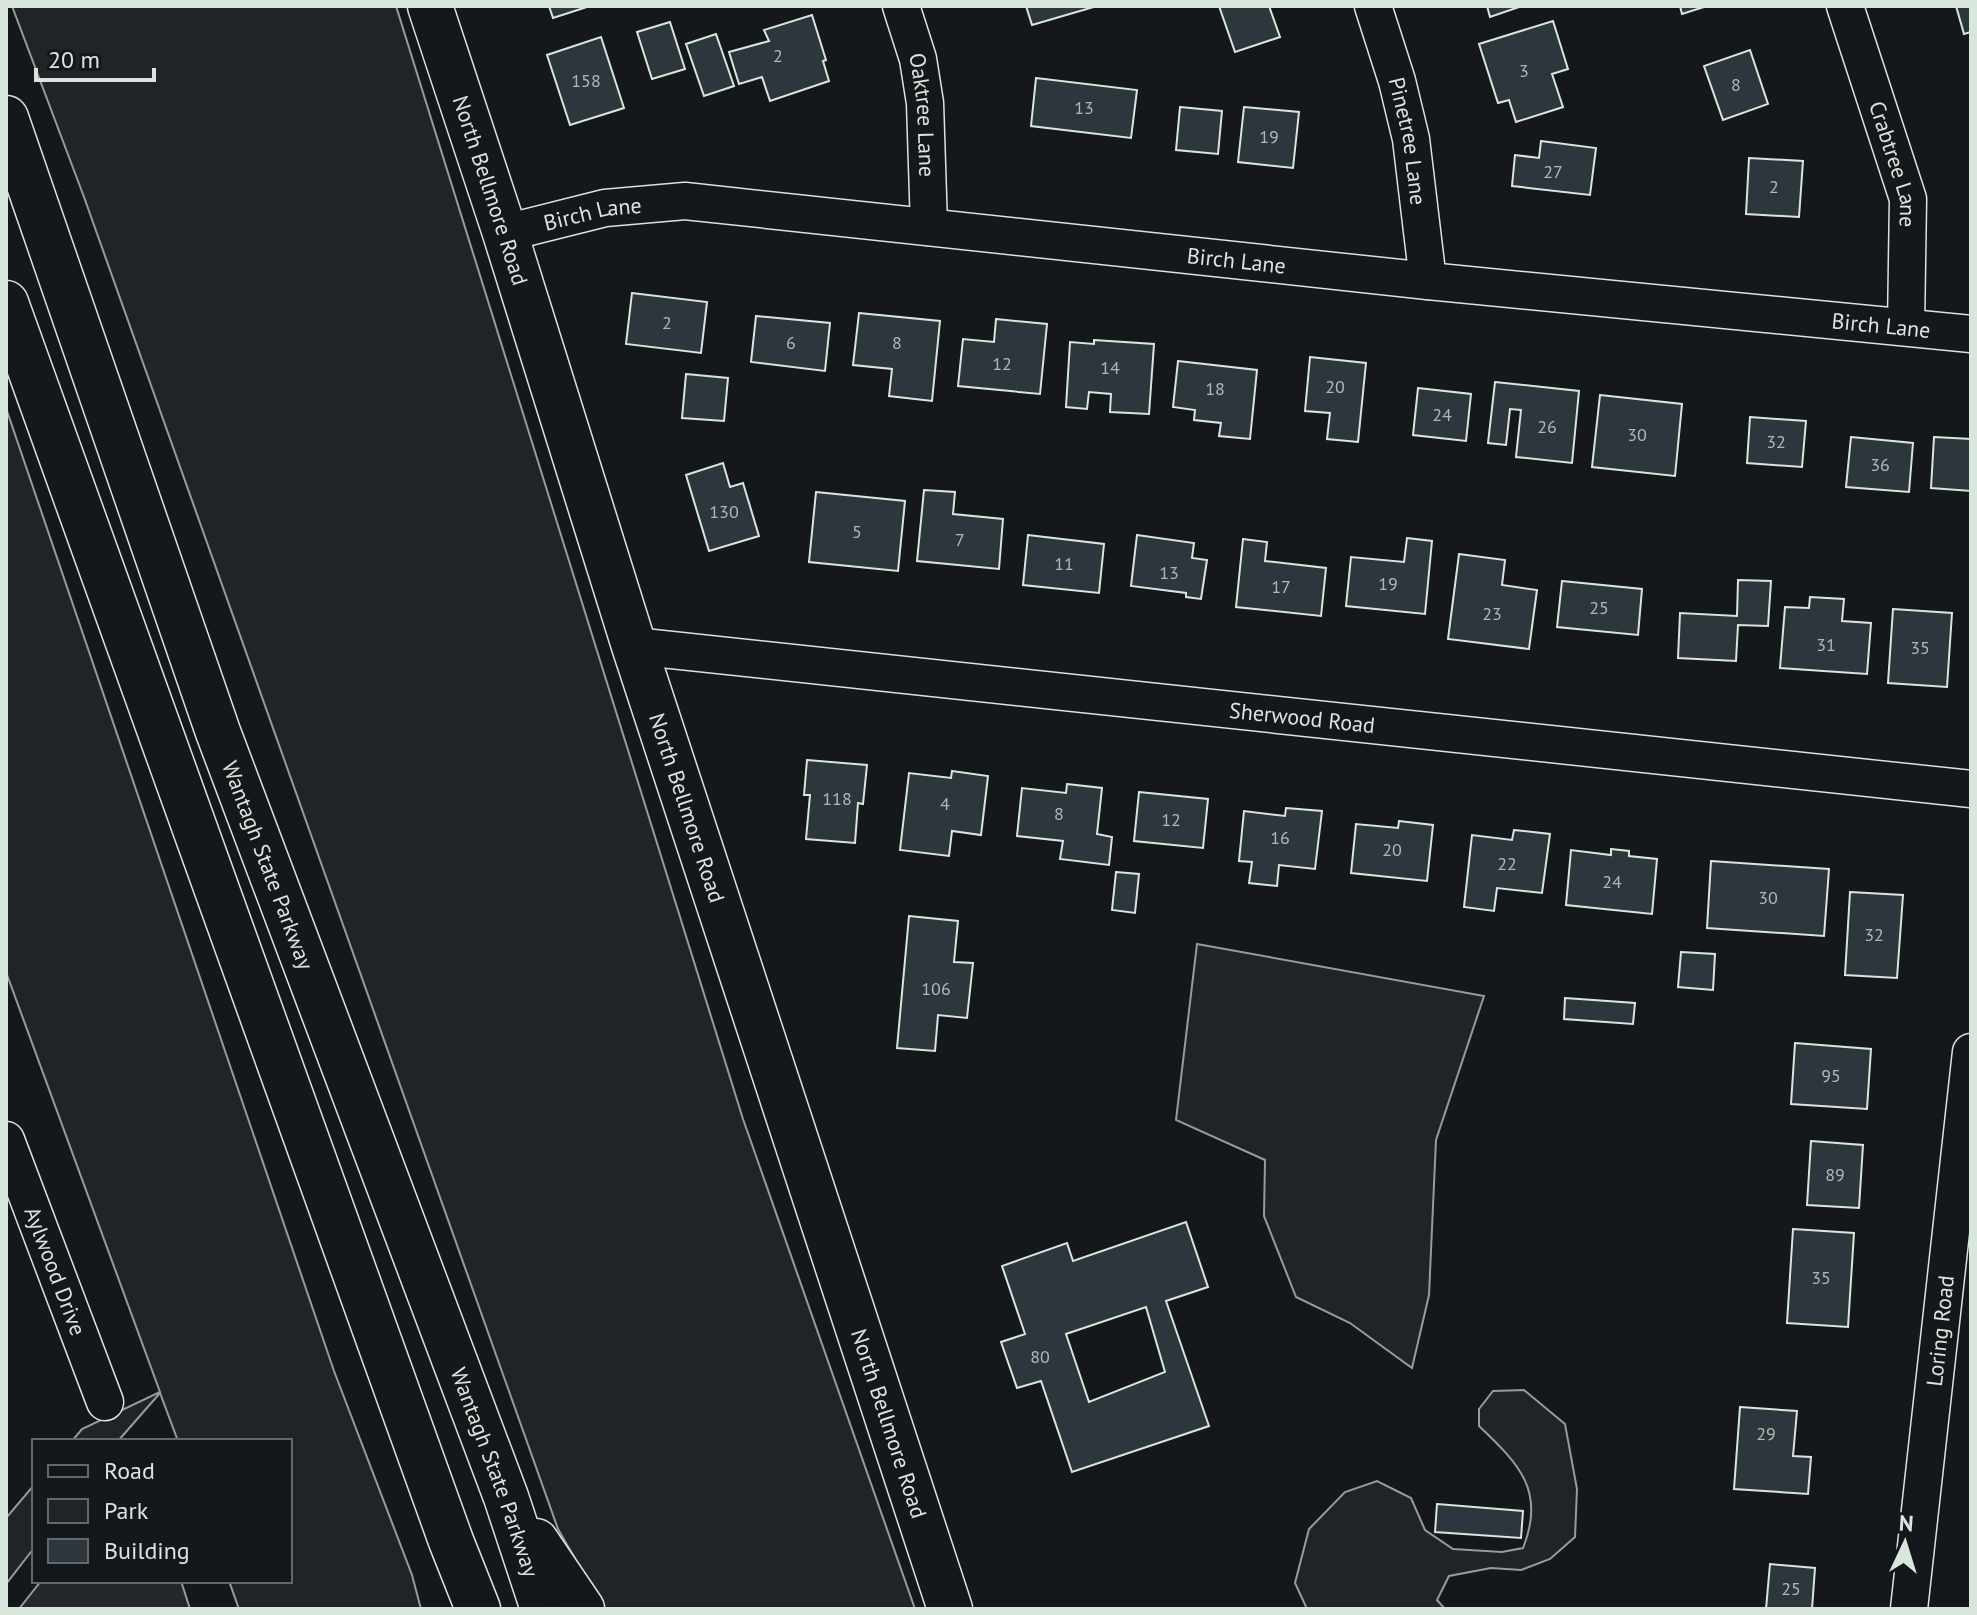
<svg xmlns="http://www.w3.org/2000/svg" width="1977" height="1615" viewBox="0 0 1977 1615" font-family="'PT Sans',sans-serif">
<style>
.green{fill:#202428;stroke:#939e99;stroke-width:2}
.parking{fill:#24282b;stroke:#939e99;stroke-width:2}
.building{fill:#2c363c;stroke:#d8e6dc;stroke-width:2;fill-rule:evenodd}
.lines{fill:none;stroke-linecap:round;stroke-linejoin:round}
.minor-casing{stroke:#d8e6dc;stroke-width:39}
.tertiary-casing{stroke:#d8e6dc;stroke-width:47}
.motorway-casing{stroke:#d8e6dc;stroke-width:47}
.minor{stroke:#14181c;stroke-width:36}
.tertiary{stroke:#14181c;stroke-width:44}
.motorway{stroke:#14181c;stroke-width:44}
.labels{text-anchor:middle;stroke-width:6;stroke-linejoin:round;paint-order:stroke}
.number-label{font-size:18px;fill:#adbab4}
.street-label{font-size:22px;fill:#d8e6dc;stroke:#14181c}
</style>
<rect width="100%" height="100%" fill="#14181c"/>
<!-- green -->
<path class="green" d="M12 6H396L743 1119 915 1609H604L558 1529 84 197Z
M6 408 334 1371 412 1575 421 1609H239L229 1581H290V1441H178L160 1393 118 1441H72L82 1429 160 1392 6 972Z
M1197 944 1484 996 1436 1140 1429 1295 1412 1368 1350 1323 1296 1297 1264 1216 1265 1160 1176 1120Z
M1524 1390 1565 1424 1577 1489 1575 1537 1550 1559 1521 1570 1491 1568 1449 1576 1437 1600 1445 1609H1307L1295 1583 1309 1529 1345 1492 1377 1481 1411 1498 1425 1530 1453 1549 1502 1552 1523 1548C1546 1491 1519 1464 1479 1426V1409L1493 1391Z
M34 1485V1548L6 1584V1518Z"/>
<!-- parking -->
<path class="parking" d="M41 1581H181L190 1609H19Z"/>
<!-- building -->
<path class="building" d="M549 6H590L553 18Z
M1026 6H1097L1032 25Z
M1219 6H1269L1280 37 1235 52Z
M1487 6H1522L1490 17Z
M1680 6H1707L1682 14Z
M1956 6H1971V32L1964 34Z
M812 15 826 60 823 61 829 81 770 101 762 77 739 84 729 52 769 41 764 30Z
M1553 21 1568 69 1552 74 1563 107 1516 122 1509 100 1498 103 1479 44Z
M670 22 685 69 652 79 637 32Z
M716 34 734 86 704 96 686 44Z
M601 37 624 108 570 125 547 55Z
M1750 50 1768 104 1723 120 1704 66Z
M1036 78 1137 90 1131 138 1031 126Z
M1180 107 1222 111 1218 154 1176 150Z
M1244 107 1299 112 1293 168 1238 162Z
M1541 141 1596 148 1590 195 1512 186 1515 155 1539 158Z
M1749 158 1803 161 1799 217 1746 214Z
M632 293 707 302 701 353 626 344Z
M859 313 940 321 932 401 889 396 892 369 853 365Z
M756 316 830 323 825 371 751 362Z
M996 319 1047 324 1040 394 958 386 963 339 994 342Z
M1094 340 1154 344 1149 414 1110 412 1111 394 1089 392 1087 409 1066 407 1070 342 1094 344Z
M1310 357 1366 363 1358 442 1327 439 1330 413 1305 411Z
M1178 361 1257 370 1250 439 1219 436 1221 423 1194 420 1195 410 1173 407Z
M686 374 728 378 724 421 682 418Z
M1495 382 1579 391 1572 463 1516 457 1521 410 1510 409 1506 445 1488 443Z
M1418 388 1471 394 1466 441 1413 435Z
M1600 395 1682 404 1675 476 1592 467Z
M1750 417 1806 421 1802 467 1747 463Z
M1851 437 1913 443 1909 492 1846 487Z
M1934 437 1971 439V491L1931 488Z
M723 463 730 487 743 483 759 536 709 551 686 475Z
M924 490 955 492 953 514 1003 519 999 569 917 561Z
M816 492 905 501 898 571 809 562Z
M1028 535 1104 544 1099 593 1023 585Z
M1137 535 1194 543 1192 558 1207 560 1201 599 1186 597V593L1131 586Z
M1407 538 1432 541 1425 614 1346 606 1351 557 1404 562Z
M1243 539 1267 542 1265 561 1326 568 1321 616 1236 607Z
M1459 554 1505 560 1502 585 1537 590 1529 649 1448 639Z
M1738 580 1771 581 1768 626 1738 625 1736 661 1678 658 1680 613 1737 616Z
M1562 581 1642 589 1638 635 1557 627Z
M1810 597 1844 599 1842 621 1871 623 1867 674 1780 668 1785 607 1809 608Z
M1893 609 1952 613 1947 687 1888 683Z
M807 760 867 765 863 804 858 803 855 843 806 839 810 795H804Z
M952 771 988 776 981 835 952 831 949 856 900 850 909 773 951 778Z
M1067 784 1102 788 1097 834 1112 837 1109 865 1060 859 1063 841 1017 836 1022 788 1066 793Z
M1139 792 1208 799 1203 848 1134 841Z
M1286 808 1322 811 1315 869 1279 865 1277 886 1249 883 1252 862 1239 861 1244 811 1285 816Z
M1399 821 1433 825 1427 881 1351 873 1356 824 1398 828Z
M1514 830 1550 834 1542 893 1497 888 1494 911 1464 907 1472 835 1512 840Z
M1611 849 1629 851V856L1657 859 1652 914 1566 905 1571 850 1611 855Z
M1711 861 1829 869 1824 936 1707 928Z
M1116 872 1139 874 1135 913 1112 910Z
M1850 892 1903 895 1897 978 1845 975Z
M909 916 958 921 954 962 973 963 967 1018 938 1015 935 1051 897 1048Z
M1681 952 1715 954 1713 990 1678 987Z
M1565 998 1635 1003 1633 1024 1564 1019Z
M1795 1043 1871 1049 1867 1109 1791 1104Z
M1811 1141 1863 1145 1859 1208 1807 1205Z
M1186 1222 1208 1287 1166 1301 1209 1426 1072 1472 1041 1381 1017 1388 1001 1342 1025 1334 1002 1266 1067 1243 1073 1261ZM1146 1307 1165 1372 1089 1402 1066 1334Z
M1793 1229 1854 1233 1848 1327 1787 1323Z
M1740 1407 1797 1411 1793 1456 1811 1457 1808 1494 1734 1489Z
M1437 1504 1523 1511 1521 1538 1435 1532Z
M1770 1564 1815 1568 1812 1609H1766Z"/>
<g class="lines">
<defs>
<g id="minor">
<path id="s1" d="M901 6 918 59 925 103 929 227"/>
<path id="s2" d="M1373 6 1397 81 1411 139 1428 281"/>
<path id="s3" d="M1845 6 1908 199 1906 327"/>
<path id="s4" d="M505 233 605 208 685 201 1428 281 1971 334"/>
<path id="s5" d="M634 646 1971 789"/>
<path id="s6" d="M6 1140 105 1402"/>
<path id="s7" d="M1909 1609 1971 1052"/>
</g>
<g id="tertiary">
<path id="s8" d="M430 6 505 233 634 646 950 1609"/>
</g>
<g id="motorway">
<path id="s9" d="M6 118 218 732 506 1497 543 1609"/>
<path d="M6 303 451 1541 478 1609"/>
<path d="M536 1541 582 1609"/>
</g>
</defs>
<!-- minor casing -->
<use href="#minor" class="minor-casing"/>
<!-- tertiary casing -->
<use href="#tertiary" class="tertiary-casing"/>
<!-- motorway casing -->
<use href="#motorway" class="motorway-casing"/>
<!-- minor -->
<use href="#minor" class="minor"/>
<!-- tertiary -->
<use href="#tertiary" class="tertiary"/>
<!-- motorway -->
<use href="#motorway" class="motorway"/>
</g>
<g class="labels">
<!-- number labels -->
<g class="number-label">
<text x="778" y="62">2</text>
<text x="1524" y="77">3</text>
<text x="586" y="87">158</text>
<text x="1736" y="91">8</text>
<text x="1084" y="114">13</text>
<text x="1269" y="143">19</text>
<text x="1553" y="178">27</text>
<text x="1774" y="193">2</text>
<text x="667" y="329">2</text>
<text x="791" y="349">6</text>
<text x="897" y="349">8</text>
<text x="1002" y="370">12</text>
<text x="1110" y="374">14</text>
<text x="1335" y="393">20</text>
<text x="1215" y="395">18</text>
<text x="1442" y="421">24</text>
<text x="1547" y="433">26</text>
<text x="1637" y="441">30</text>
<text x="1776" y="448">32</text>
<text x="1880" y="471">36</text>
<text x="724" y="518">130</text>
<text x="857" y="538">5</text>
<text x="960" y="546">7</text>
<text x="1064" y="570">11</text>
<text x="1169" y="579">13</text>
<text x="1388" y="590">19</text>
<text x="1281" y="593">17</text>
<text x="1599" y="614">25</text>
<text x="1492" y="620">23</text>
<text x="1826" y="651">31</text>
<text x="1920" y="654">35</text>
<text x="837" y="805">118</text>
<text x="945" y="810">4</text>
<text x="1059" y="820">8</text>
<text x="1171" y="826">12</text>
<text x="1280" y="844">16</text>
<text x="1392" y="856">20</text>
<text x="1507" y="870">22</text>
<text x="1612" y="888">24</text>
<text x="1768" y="904">30</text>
<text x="1874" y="941">32</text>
<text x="936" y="995">106</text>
<text x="1831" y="1082">95</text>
<text x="1835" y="1181">89</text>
<text x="1821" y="1284">35</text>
<text x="1040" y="1363">80</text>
<text x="1766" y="1440">29</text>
<text x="1791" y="1595">25</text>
</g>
<!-- street labels -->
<g class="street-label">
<text dy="8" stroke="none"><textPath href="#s1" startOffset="112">Oaktree Lane</textPath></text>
<text dy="8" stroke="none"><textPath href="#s2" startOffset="140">Pinetree Lane</textPath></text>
<text dy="8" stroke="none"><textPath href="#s3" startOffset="166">Crabtree Lane</textPath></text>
<text dy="8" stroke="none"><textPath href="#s8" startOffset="194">North Bellmore Road</textPath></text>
<text dy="8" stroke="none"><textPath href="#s4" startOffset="90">Birch Lane</textPath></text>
<text dy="8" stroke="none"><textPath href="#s4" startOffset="738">Birch Lane</textPath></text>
<text dy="8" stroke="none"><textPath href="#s4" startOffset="1386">Birch Lane</textPath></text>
<text dy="8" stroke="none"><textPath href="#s5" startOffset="672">Sherwood Road</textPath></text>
<text dy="8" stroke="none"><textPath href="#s8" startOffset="842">North Bellmore Road</textPath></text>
<text dy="8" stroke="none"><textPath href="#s9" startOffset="792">Wantagh State Parkway</textPath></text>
<text dy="8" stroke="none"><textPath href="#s6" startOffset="140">Aylwood Drive</textPath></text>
<text dy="8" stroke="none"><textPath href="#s7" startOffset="280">Loring Road</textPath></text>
<text dy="8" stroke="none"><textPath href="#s8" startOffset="1490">North Bellmore Road</textPath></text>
<text dy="8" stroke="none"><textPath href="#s9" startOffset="1440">Wantagh State Parkway</textPath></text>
</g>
</g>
<!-- border -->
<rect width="1977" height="1615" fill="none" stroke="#d8e6dc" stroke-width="16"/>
<!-- legend -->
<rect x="32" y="1439" width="260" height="144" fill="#14181c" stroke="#626a69" stroke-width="2"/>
<rect x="48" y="1465" width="40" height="12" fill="#14181c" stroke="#626a69" stroke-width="2"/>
<text x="104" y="1479" font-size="24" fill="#d8e6dc">Road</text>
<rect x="48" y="1499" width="40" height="24" fill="#202428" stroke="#626a69" stroke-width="2"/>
<text x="104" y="1519" font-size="24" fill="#d8e6dc">Park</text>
<rect x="48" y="1539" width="40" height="24" fill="#2c363c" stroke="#626a69" stroke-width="2"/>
<text x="104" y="1559" font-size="24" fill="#d8e6dc">Building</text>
<!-- north arrow -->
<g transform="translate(1905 1543) rotate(4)" stroke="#14181c" stroke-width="6" paint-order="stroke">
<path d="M0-6L14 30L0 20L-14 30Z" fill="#d8e6dc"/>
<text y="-12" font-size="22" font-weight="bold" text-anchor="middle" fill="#d8e6dc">N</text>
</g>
<!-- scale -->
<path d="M36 68v12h118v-12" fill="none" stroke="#d8e6dc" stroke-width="4"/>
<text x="48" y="68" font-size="24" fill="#d8e6dc" stroke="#14181c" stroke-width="6" paint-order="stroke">20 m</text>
</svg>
